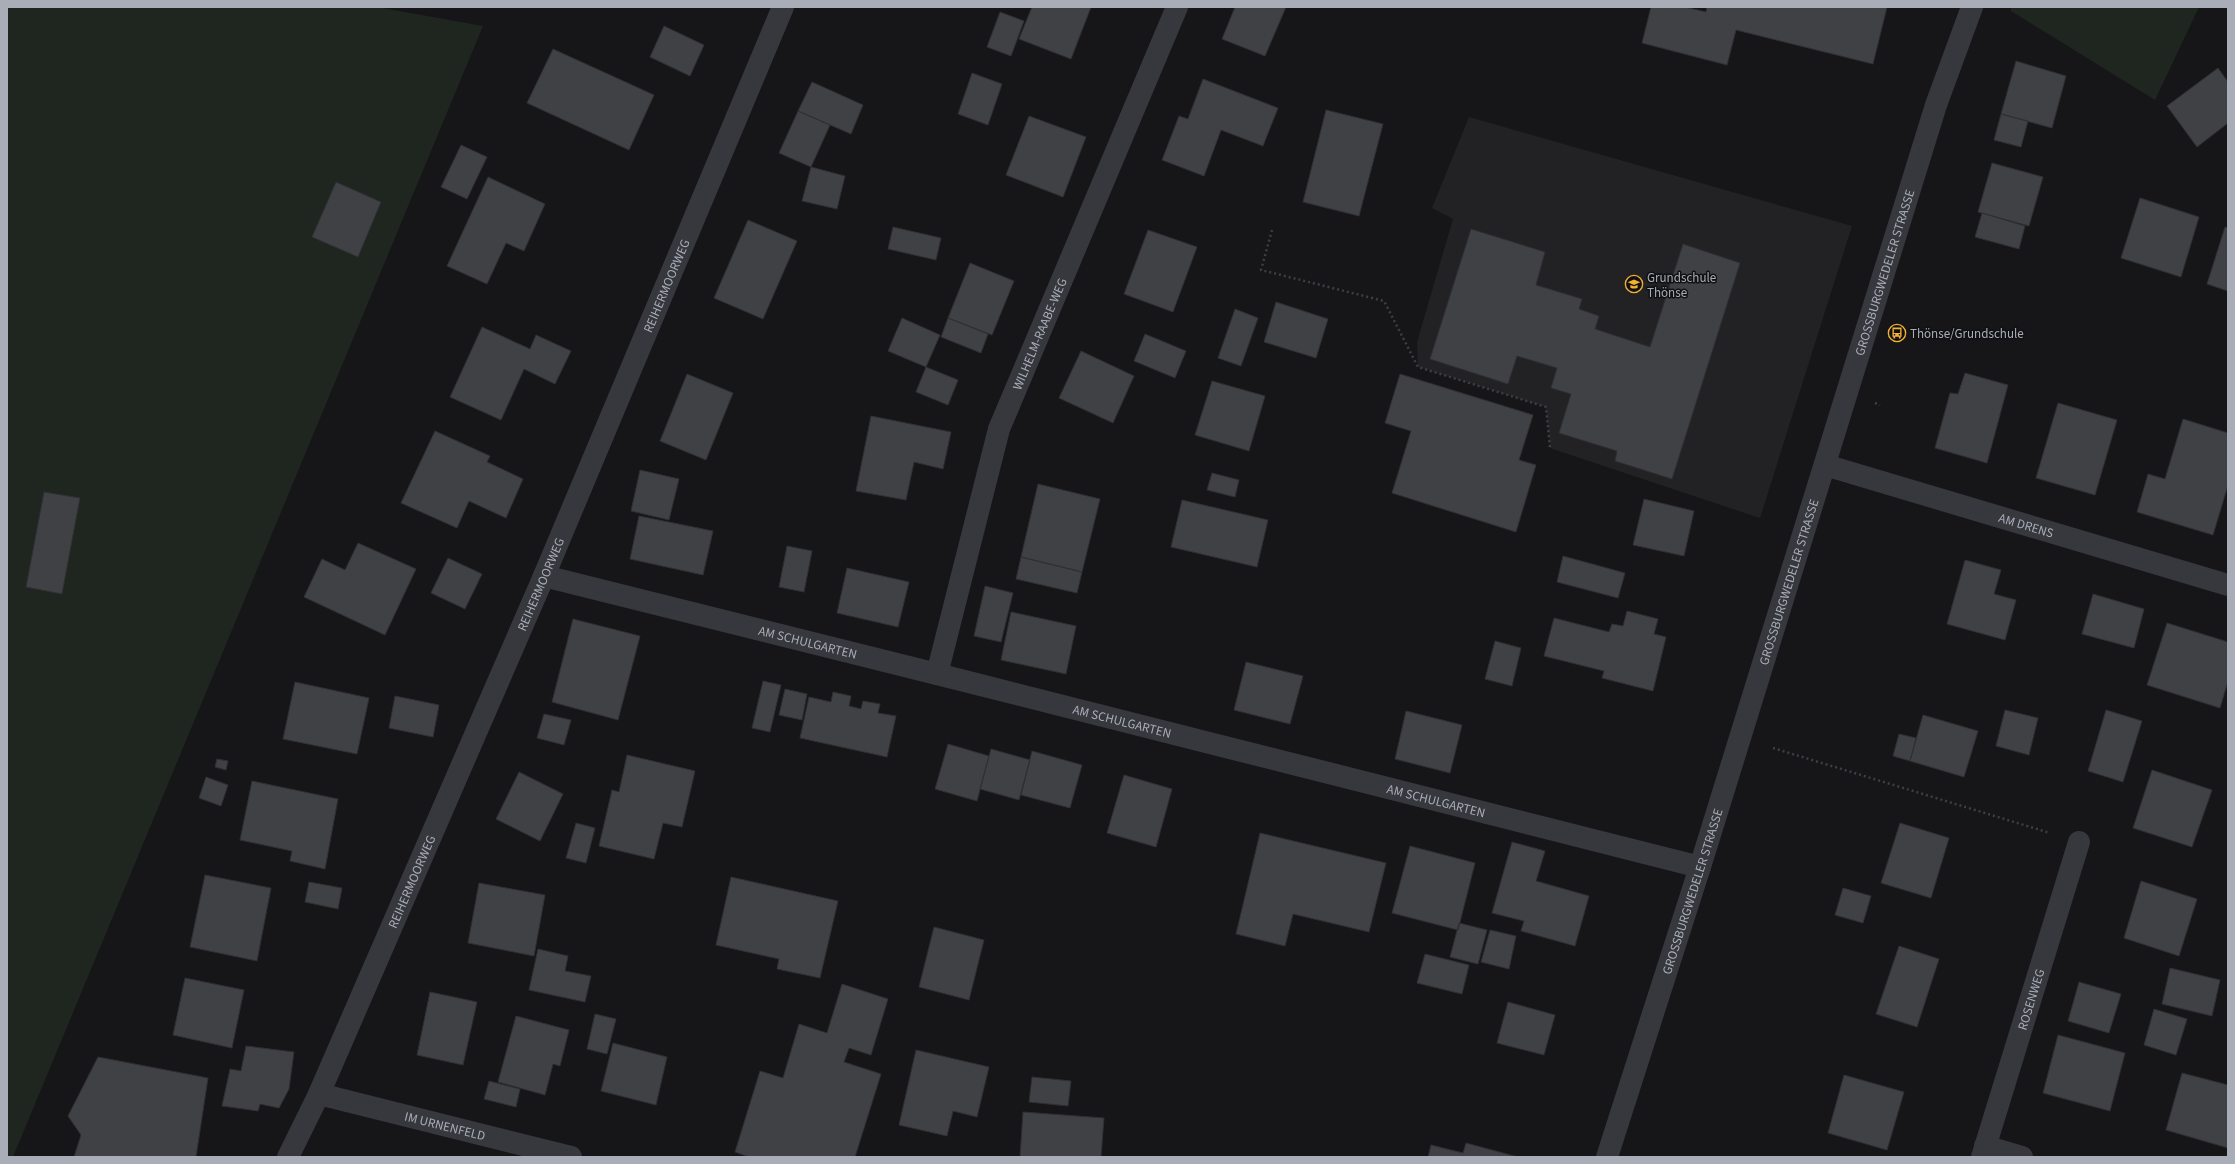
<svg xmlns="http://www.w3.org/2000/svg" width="2235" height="1164" viewBox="0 0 2235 1164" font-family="'Source Sans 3',sans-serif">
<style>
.built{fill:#222225}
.green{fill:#1e261f}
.building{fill:#404145;stroke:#303034}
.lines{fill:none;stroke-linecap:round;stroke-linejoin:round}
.path{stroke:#3d3f44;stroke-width:2.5;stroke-dasharray:2 3;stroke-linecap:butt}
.minor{stroke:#37383d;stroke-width:22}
.tertiary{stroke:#37383d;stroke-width:22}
.labels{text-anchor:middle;stroke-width:3;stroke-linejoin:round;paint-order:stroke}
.street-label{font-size:13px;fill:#a8adb8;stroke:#111113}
.poi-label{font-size:13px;fill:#a8adb8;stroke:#111113;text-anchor:start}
</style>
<rect width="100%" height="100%" fill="#161618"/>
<!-- built -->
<path class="built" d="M1469 117 1852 226 1760 518 1550 448 1546 407 1418 367 1417 342 1453 219 1432 208Z"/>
<!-- green -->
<path class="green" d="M7 7H377L483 26 13 1157H7Z
M2011 7H2199L2155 100 2011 11Z"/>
<!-- building -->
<path class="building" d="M1032 7H1091L1071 59 1019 39Z
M1235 7H1286L1265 56 1222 39Z
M1651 7H1685L1706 12 1707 7H1887L1873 64 1736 30 1727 65 1642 43Z
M1000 12 1024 21 1011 56 987 47Z
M664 26 704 45 690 76 650 57Z
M553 49 654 95 629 150 527 103Z
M2016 61 2066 76 2052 128 2001 114Z
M2218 68 2228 82V123L2197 147 2167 106Z
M972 73 1002 84 988 125 958 114Z
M1203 79 1278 108 1263 146 1221 130 1204 176 1162 160 1179 116 1188 119Z
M812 82 863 105 851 134 798 111Z
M1326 110 1383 124 1359 216 1303 202Z
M798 111 830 125 811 167 779 153Z
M2001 114 2028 121 2021 147 1994 140Z
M1029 116 1086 137 1063 197 1006 175Z
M461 145 487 157 467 199 441 187Z
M1992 163 2043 177 2029 226 1978 212Z
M811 167 845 176 837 209 802 201Z
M488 177 545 204 524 251 506 243 487 284 447 266Z
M336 182 381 202 358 257 312 237Z
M2140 198 2199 217 2181 277 2121 258Z
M1982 213 2025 226 2019 249 1975 237Z
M748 220 797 241 763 319 714 298Z
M893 227 941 238 936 260 888 249Z
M2225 227 2228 228V291L2207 284Z
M1471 229 1545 252 1536 285 1582 299 1579 309 1599 316 1595 329 1650 347 1683 244 1740 263 1672 479 1615 461 1617 451 1559 433 1571 394 1551 388 1557 368 1517 356 1508 384 1430 359Z
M1148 230 1197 247 1173 312 1124 294Z
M970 263 1014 281 992 335 948 318Z
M1276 302 1328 319 1316 358 1264 342Z
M1235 309 1258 318 1241 366 1218 358Z
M902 318 940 335 926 367 888 351Z
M948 318 988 334 981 353 941 337Z
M482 327 530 349 536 335 571 351 555 384 524 369 501 420 450 397Z
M1145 334 1186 351 1175 378 1134 361Z
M1081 351 1134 376 1113 423 1059 398Z
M926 367 958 380 948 405 916 392Z
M1965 373 2008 385 1987 463 1935 448 1950 393 1958 394Z
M687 374 733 393 706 460 660 441Z
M1400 374 1533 415 1519 460 1536 465 1516 532 1392 493 1411 431 1385 423Z
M1212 381 1265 396 1249 451 1195 435Z
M2058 403 2117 420 2095 495 2036 478Z
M871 416 951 432 943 469 914 462 906 500 856 491Z
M2183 419 2228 433V485L2213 535 2137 512 2148 474 2165 479Z
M435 431 490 456 487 462 523 479 506 518 469 501 457 528 401 503Z
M640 470 679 479 669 520 631 511Z
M1212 473 1239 480 1235 497 1207 490Z
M1038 484 1100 499 1082 572 1021 557Z
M44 492 80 498 62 594 26 587Z
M1644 499 1694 511 1684 556 1633 545Z
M1182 500 1268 520 1257 567 1171 547Z
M639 516 713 531 703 575 630 559Z
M358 543 416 569 385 635 304 597 322 559 345 570Z
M787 546 812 551 804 592 779 587Z
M1563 556 1625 573 1618 598 1557 582Z
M1021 557 1082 572 1077 593 1016 579Z
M448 558 482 574 465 609 431 593Z
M1965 560 2001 570 1994 594 2016 600 2005 640 1947 624Z
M847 568 909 582 898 627 837 613Z
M985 586 1013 593 1001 642 974 636Z
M2093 594 2144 609 2134 648 2082 634Z
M1627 611 1658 619 1654 634 1666 637 1653 691 1602 678 1604 671 1544 656 1554 618 1609 632 1612 624 1623 626Z
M1011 612 1076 626 1066 674 1001 660Z
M573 619 640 636 618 720 552 702Z
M2167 623 2228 642V681L2220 708 2147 685Z
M1495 641 1521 648 1512 686 1485 679Z
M1246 662 1303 676 1290 724 1234 710Z
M763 681 781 685 770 732 752 728Z
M295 682 369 698 357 754 283 739Z
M785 689 807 694 802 720 779 715Z
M833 692 851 696 849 706 861 709 863 701 880 704 878 713 896 716 887 757 800 738 809 697 831 702Z
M395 696 439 705 433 737 389 728Z
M2005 710 2038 718 2029 755 1996 746Z
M2106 710 2142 721 2123 782 2088 771Z
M1406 711 1462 725 1450 773 1395 759Z
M544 714 571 720 564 745 537 738Z
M1923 715 1978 731 1964 777 1910 761Z
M1899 734 1916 738 1910 761 1893 756Z
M948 744 989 756 977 801 935 789Z
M991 749 1030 760 1019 800 980 789Z
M1032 751 1082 765 1070 808 1021 795Z
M627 755 695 771 682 827 663 823 654 859 599 846 612 790 619 792Z
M217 759 228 761 226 770 215 767Z
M2152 770 2212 790 2192 847 2133 828Z
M519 772 563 794 540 841 496 819Z
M1124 775 1172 789 1156 847 1107 833Z
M206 777 228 785 221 806 199 798Z
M252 781 338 799 325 869 290 861 292 851 240 840Z
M576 823 595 828 586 863 566 858Z
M1900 823 1949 838 1931 898 1881 883Z
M1260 833 1386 863 1369 932 1293 914 1285 946 1236 934Z
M1512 842 1545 851 1536 881 1589 896 1575 946 1521 931 1524 921 1492 913Z
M1410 846 1475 863 1458 930 1392 913Z
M205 875 271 888 257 961 190 947Z
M731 877 838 901 820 978 777 969 779 959 716 945Z
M2141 881 2197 899 2179 956 2124 938Z
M309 882 342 888 338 909 305 902Z
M479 883 545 895 534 956 468 943Z
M1843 888 1871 896 1863 923 1835 915Z
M1459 923 1487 930 1478 964 1450 957Z
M934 927 984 940 969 1000 919 987Z
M1490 930 1516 936 1509 969 1481 962Z
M1899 946 1939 959 1917 1027 1876 1014Z
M538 949 568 956 565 971 591 976 585 1002 529 990Z
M1425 954 1469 965 1462 994 1417 983Z
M2170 968 2220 980 2212 1016 2162 1004Z
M185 978 244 990 232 1048 173 1035Z
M2079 982 2121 994 2109 1033 2068 1021Z
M842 984 888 999 871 1055 849 1048 844 1062 881 1074 855 1157H749L735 1152 760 1071 783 1078 799 1024 827 1033Z
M430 992 477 1002 463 1065 417 1055Z
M1508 1002 1555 1015 1544 1055 1497 1043Z
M2154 1009 2187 1019 2176 1055 2144 1045Z
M595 1014 616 1019 607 1054 587 1049Z
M516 1016 569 1030 560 1066 553 1064 545 1095 498 1082Z
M2058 1035 2125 1053 2110 1111 2043 1093Z
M613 1043 667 1057 656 1105 601 1091Z
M246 1046 294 1052 289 1089 279 1108 260 1104 258 1111 222 1106 230 1069 241 1071Z
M916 1050 989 1067 977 1117 953 1111 947 1136 899 1125Z
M98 1057 208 1078 196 1157H74L81 1135 68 1116Z
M2182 1073 2228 1085V1148L2166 1130Z
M1844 1075 1904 1092 1887 1150 1828 1133Z
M1032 1077 1071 1081 1068 1106 1029 1102Z
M489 1081 520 1089 516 1107 484 1099Z
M1023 1112 1104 1118 1101 1157H1020Z
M1466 1143 1518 1157H1428L1431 1145 1463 1153Z"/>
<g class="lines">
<!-- path -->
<path class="path" d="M1272 230 1261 270 1384 301 1418 367 1546 407 1550 448
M1875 403 1880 405
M1773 748 2050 833"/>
<!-- minor -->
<g class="minor">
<path id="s1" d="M1825 465 2228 585"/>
<path id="s2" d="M544 576 937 674 1700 867"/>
<path id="s3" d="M937 674 999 429 1177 7"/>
<path id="s4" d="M319 1094 571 1157"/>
<path d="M1985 1146 2022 1157"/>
<path id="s5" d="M288 1157 319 1094 544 576 783 7"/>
<path id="s6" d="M1982 1157 2079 842"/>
</g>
<!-- tertiary -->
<path class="tertiary" id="s7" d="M1607 1157 1700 867 1936 105 1972 7"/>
</g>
<!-- icons -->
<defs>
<symbol id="school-ring" viewBox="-11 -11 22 22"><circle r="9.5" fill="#111113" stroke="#f2b134" stroke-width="1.5"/><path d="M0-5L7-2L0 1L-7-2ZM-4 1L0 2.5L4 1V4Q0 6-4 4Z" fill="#f2b134"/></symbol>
<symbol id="bus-ring" viewBox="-11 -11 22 22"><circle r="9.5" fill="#111113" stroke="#f2b134" stroke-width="1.5"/><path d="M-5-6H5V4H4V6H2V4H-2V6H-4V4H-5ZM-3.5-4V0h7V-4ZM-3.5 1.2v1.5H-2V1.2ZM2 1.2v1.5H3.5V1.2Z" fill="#f2b134"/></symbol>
</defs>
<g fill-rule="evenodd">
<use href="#school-ring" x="1624" y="274" width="20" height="20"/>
<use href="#bus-ring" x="1887" y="323" width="20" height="20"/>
</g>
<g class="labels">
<!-- street labels -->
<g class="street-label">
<text dy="5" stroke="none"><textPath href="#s7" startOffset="927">GROSSBURGWEDELER STRASSE</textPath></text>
<text dy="5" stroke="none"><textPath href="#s5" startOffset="950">REIHERMOORWEG</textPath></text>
<text dy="5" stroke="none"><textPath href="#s3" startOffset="356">WILHELM-RAABE-WEG</textPath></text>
<text dy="5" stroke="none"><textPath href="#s1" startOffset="210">AM DRENS</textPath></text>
<text dy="5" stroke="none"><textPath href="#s7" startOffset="603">GROSSBURGWEDELER STRASSE</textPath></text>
<text dy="5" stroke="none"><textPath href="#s5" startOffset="626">REIHERMOORWEG</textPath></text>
<text dy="5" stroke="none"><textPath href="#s2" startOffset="272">AM SCHULGARTEN</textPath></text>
<text dy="5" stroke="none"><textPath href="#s2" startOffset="596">AM SCHULGARTEN</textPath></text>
<text dy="5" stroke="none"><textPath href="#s2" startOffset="920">AM SCHULGARTEN</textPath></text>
<text dy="5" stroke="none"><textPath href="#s5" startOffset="302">REIHERMOORWEG</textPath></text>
<text dy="5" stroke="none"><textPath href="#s7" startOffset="279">GROSSBURGWEDELER STRASSE</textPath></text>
<text dy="5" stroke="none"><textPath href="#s6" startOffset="165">ROSENWEG</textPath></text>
<text dy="5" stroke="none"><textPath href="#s4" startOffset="130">IM URNENFELD</textPath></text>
</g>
<!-- poi labels -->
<g class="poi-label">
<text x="1647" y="282">Grundschule<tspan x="1647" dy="15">Thönse</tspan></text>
<text x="1910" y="338">Thönse/Grundschule</text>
</g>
</g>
<!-- border -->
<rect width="2235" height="1164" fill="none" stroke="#a8adb8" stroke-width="16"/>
</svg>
